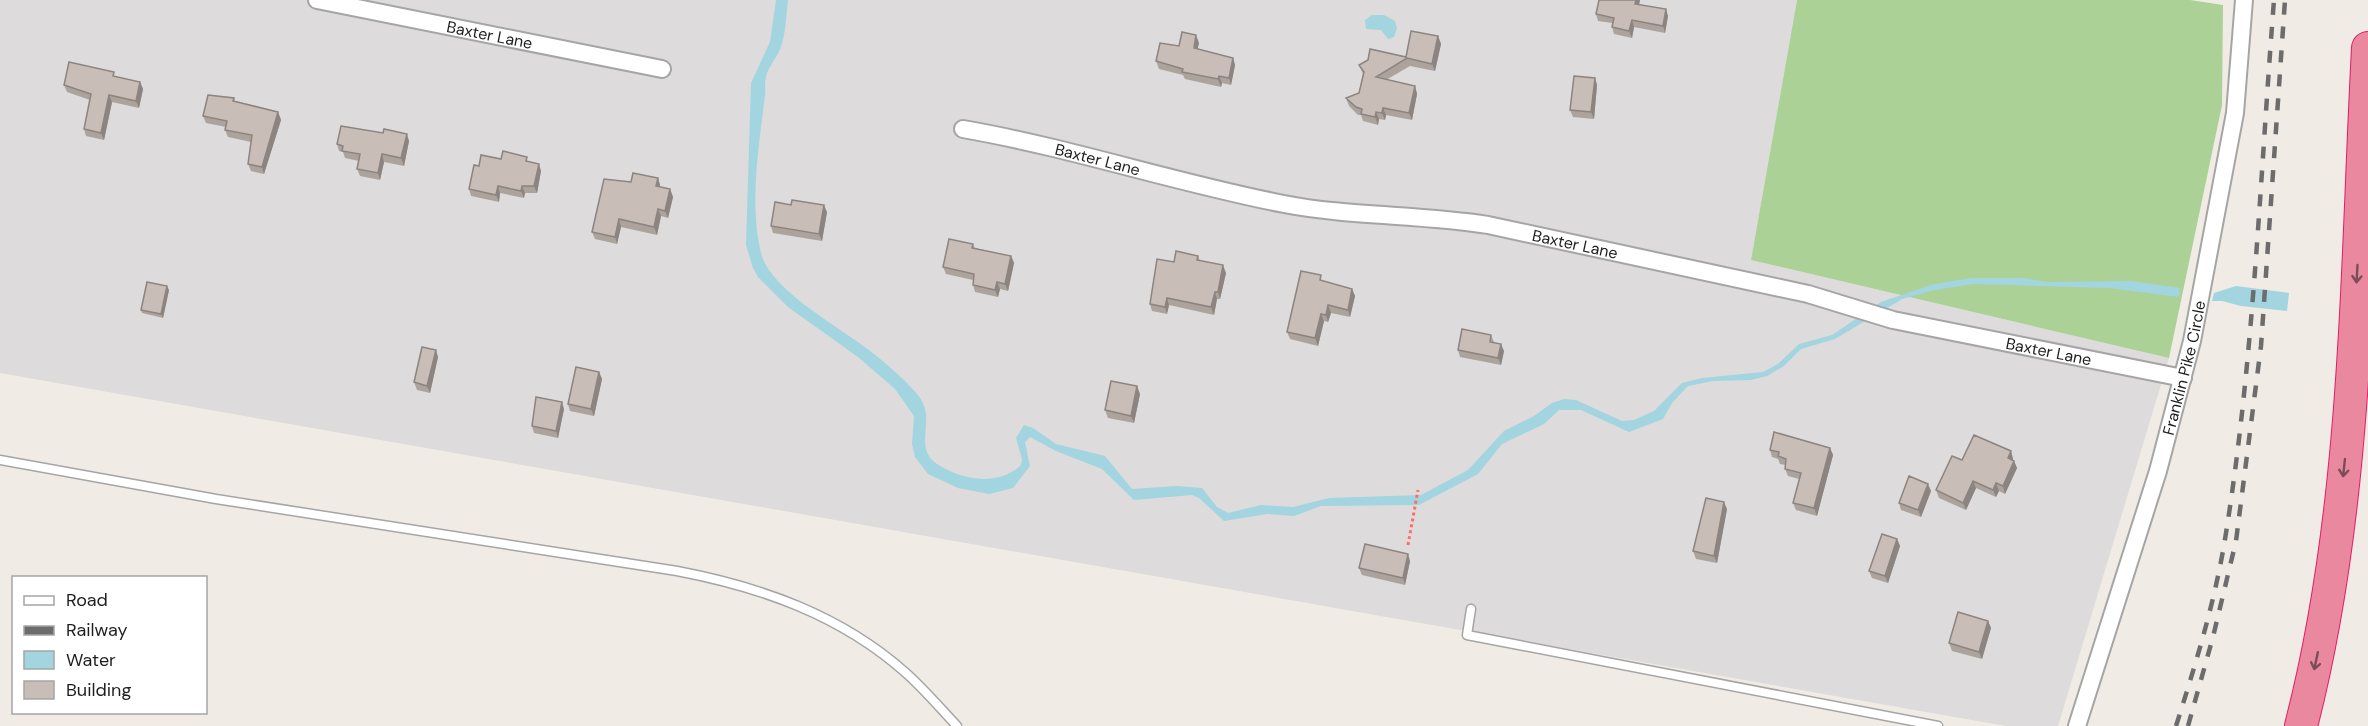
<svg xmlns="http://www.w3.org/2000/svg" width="2368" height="726" viewBox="0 0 2368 726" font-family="'DM Sans',sans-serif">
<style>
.residential{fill:#dddbdb}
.forest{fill:#abd197}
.water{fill:#a2d5df}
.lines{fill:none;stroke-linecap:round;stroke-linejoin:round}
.service-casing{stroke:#a5a5a5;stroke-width:11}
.minor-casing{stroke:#a5a5a5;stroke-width:20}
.motorway-casing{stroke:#e21c6a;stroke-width:34}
.path{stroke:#ff6e66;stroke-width:3;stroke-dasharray:3 3;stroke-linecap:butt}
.service{stroke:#fff;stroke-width:8}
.minor{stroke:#fff;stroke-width:16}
.motorway{stroke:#ea889f;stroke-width:32}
.rail{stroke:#6c6c6c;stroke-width:4.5;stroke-dasharray:12 12;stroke-linecap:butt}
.wall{fill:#aca39d}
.shaded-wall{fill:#8c8480}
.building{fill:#c8bdb7;stroke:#8c8480;stroke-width:1.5}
.oneway{stroke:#7a4e58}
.labels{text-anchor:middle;stroke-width:6;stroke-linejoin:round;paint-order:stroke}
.street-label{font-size:16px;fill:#1e1e1e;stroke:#fff}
</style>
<rect width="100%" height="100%" fill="#f0ebe4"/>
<!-- residential -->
<path class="residential" d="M0 0H1797L1751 260 2169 358 2058 726H2006L0 373Z"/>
<!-- forest -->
<path class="forest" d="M1797 0H2190L2223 5 2222 105 2169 358 1751 260Z"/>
<!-- water -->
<path class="water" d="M776 0H788C786 16 786 34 780 49 776 59 768 67 766 77 764 83 766 89 765 95 759 146 749 203 761 253 770 291 844 329 874 354 889 366 905 380 917 394 939 419 911 446 937 464 961 480 998 487 1021 465L1022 459 1016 438 1024 425 1033 428 1056 444 1105 456 1132 489 1177 486 1202 488 1217 507 1228 513 1261 505 1293 507 1329 498 1421 495 1468 470 1504 431 1534 416 1552 403 1564 399 1576 400 1622 421 1634 420 1654 411 1682 383 1702 378 1763 372 1778 364 1799 344 1832 335 1881 302 1934 284 1972 278H2023L2047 282 2131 281 2180 288 2179 297 2109 288 1974 284 1935 290 1902 299 1835 339 1801 349 1784 366 1767 376 1751 380 1713 381 1688 386 1672 403 1663 419 1629 432 1581 410H1559L1544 424 1502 444 1478 474 1419 505 1321 506 1294 516 1267 514 1224 521 1199 498 1192 495 1134 500 1102 469 1056 451 1030 437 1025 442 1030 466 1013 488 989 494 958 488 928 474 915 457 912 444 914 416 895 389 858 357 788 307 758 277 753 268 746 245 751 83 770 42Z
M1372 15H1384L1395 21 1397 28 1394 37 1388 39 1381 30 1366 29 1365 20Z
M2236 286 2289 293 2287 311 2241 306 2222 301H2212L2214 293Z"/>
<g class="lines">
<defs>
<path id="service" d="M0 460 216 499 677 571C761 587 841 615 906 673 924 689 940 708 957 726
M1471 609 1467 635 1938 726"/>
<g id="minor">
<path id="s1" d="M317 0 662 69"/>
<path id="s2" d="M963 129C1072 148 1176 183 1284 204 1351 217 1420 214 1488 225L1808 294 1893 320 2183 378"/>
<path id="s3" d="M2077 726 2158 471 2192 341 2235 113 2244 0"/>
</g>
<path id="motorway" d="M2301 726C2358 506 2356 274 2368 48"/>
</defs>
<!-- service casing -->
<use href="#service" class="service-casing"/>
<!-- minor casing -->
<use href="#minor" class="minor-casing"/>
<!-- motorway casing -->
<use href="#motorway" class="motorway-casing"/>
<!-- path -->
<path class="path" d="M1408 545 1418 490"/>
<!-- service -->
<use href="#service" class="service"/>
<!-- minor -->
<use href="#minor" class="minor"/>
<!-- motorway -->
<use href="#motorway" class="motorway"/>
<!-- rail -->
<path class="rail" d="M2176 726C2196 663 2216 598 2226 533 2254 357 2260 178 2274 0
M2188 726 2213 637 2236 541 2261 346 2285 0"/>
</g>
<!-- wall -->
<path class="wall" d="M1599 0H1640L1639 4 1668 16 1665 33 1634 27 1632 38 1614 34 1612 27V23L1598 21 1596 14Z
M1438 36 1441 44 1435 71 1410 66 1386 80 1415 86 1417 94 1412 120 1386 115 1385 120 1379 119 1378 125 1363 121 1361 115H1358L1349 106 1346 98 1359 93 1363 74 1359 65 1368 60 1406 57Z
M1199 43 1197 49 1233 58 1235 65 1231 85 1222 83 1221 87 1185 79 1183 75 1159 69 1156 61 1179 46Z
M116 77 140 82 143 89 139 108 112 102 104 140 86 136 84 129 90 100 67 92 64 85Z
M1595 78 1597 85 1594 119 1573 117 1570 110Z
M234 98 235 101 278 112 281 120 264 174 251 171 248 164 251 142 228 137 225 130 226 127 206 123 203 116Z
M409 141 404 166 384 162 380 180 360 176 357 169 359 161 345 158 343 152 339 151 337 144Z
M501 159 529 162 541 171 537 193H525L524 198 500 193 499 202 471 196 469 189Z
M658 178 660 185V187L670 189 673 197 668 218 661 216 657 235 621 227 617 244 595 239 592 232Z
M827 212 822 241 773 233 771 226Z
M973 244 975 248 1011 256 1014 263 1008 291 1000 289 998 297 975 292 973 285V280L946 274 943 267Z
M1198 256 1200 261 1226 273 1220 299H1217L1214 315 1169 305 1167 314 1152 311 1150 304 1174 262Z
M1323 281 1352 289 1355 296 1350 317 1331 313 1328 322 1324 321 1318 346 1290 339 1287 332Z
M169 290 163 318 142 313 141 310Z
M1491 335 1494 342 1504 351 1501 365 1460 357 1458 350Z
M438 357 430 393 417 390 414 382Z
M599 372 602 379 594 416 570 411 568 404Z
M1140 394 1134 423 1108 418 1105 410Z
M564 409 558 438 534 433 532 426Z
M1830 448 1833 455 1817 516 1796 510 1793 503 1799 479 1788 476 1785 469 1786 465 1780 464 1778 459 1772 457 1770 450Z
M2011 451 2013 459V460L2014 461 2017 468 2005 494 1999 491 1996 497 1976 488 1966 510 1939 498 1936 490 1962 460Z
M1931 491 1921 517 1901 510 1899 503Z
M1727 509 1717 563 1696 559 1693 551Z
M1897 539 1900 546 1888 583 1872 578 1869 571Z
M1410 561 1405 585 1362 575 1359 568Z
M1988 621 1991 628 1982 659 1952 651 1949 643Z"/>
<!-- shaded-wall -->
<path class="shaded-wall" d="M1636 0H1640L1638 10 1635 4Z
M1666 9 1668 16 1665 33 1663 26Z
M1632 20 1634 27 1632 38 1629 31Z
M1196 35 1199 43 1196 55 1194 48Z
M1438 36 1441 44 1435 71 1432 64Z
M1233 58 1235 65 1231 85 1229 78Z
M1219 76 1222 83 1221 87 1218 79Z
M1595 78 1597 85 1594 119 1591 112Z
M140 82 143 89 139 108 136 101Z
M1415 86 1417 94 1412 120 1409 113Z
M109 95 112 102 104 140 101 133Z
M1383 108 1386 115 1385 120 1382 113Z
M278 112 281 120 264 174 262 167Z
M1376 112 1379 119 1378 125 1375 117Z
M407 134 409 141 404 166 401 158Z
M382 154 384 162 380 180 378 173Z
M539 164 541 171 537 193 534 186Z
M658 178 660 185 658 194 656 186Z
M498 186 500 193 499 202 496 195Z
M522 186 525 193 524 198 521 191Z
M670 189 673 197 668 218 665 211Z
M824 205 827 212 822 241 819 234Z
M658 209 661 216 657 235 654 227Z
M619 219 621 227 617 244 615 237Z
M1011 256 1014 263 1008 291 1005 284Z
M1223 265 1226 273 1220 299 1218 292Z
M997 282 1000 289 998 297 995 290Z
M167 286 169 290 163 318 161 314Z
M1352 289 1355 296 1350 317 1348 310Z
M1215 292 1217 299 1214 315 1211 307Z
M1167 298 1169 305 1167 314 1165 307Z
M1328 305 1331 313 1328 322 1326 315Z
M1321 314 1324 321 1318 346 1315 338Z
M1501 344 1504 351 1501 365 1498 358Z
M436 350 438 357 430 393 427 386Z
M599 372 602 379 594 416 591 409Z
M1137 386 1140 394 1134 423 1131 416Z
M562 402 564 409 558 438 556 431Z
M1830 448 1833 455 1817 516 1814 508Z
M2011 451 2013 459 2010 465 2008 458Z
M2014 461 2017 468 2005 494 2003 486Z
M1973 481 1976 488 1966 510 1963 503Z
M1996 483 1999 491 1996 497 1993 490Z
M1928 484 1931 491 1921 517 1918 510Z
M1724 502 1727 509 1717 563 1714 556Z
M1897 539 1900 546 1888 583 1885 576Z
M1408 554 1410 561 1405 585 1403 578Z
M1988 621 1991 628 1982 659 1979 652Z"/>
<!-- building -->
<path class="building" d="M1599 0H1636L1635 4 1666 9 1663 26 1632 20 1629 31 1612 27 1614 18 1596 14Z
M1411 31 1438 36 1432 64 1407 58 1376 77 1415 86 1409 113 1383 108 1382 113 1376 112 1375 117 1361 114 1362 109 1356 107 1346 98 1359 93 1364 72 1359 65 1368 60 1370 49 1406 57Z
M1182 32 1196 35 1194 48 1233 58 1229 78 1219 76 1218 79 1182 72 1183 69 1156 61 1160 43 1179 46Z
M69 62 114 72 113 76 140 82 136 101 109 95 101 133 84 129 91 94 64 85Z
M1574 76 1595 78 1591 112 1570 110Z
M208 95 234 98 233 101 278 112 262 167 248 164 252 135 225 130 227 121 203 116Z
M341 126 383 133 384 129 407 134 401 158 382 154 378 173 357 169 360 154 342 151 343 146 337 144Z
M503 151 527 157 526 161 539 164 534 186H522L521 191 498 186 496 195 469 189 474 165 479 166 481 155 501 159Z
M633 173 658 178 656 186 670 189 665 211 658 209 654 227 619 219 615 237 592 232 604 179 631 182Z
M792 200 824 205 819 234 771 226 775 202 791 205Z
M949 239 973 244 972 248 1011 256 1005 284 997 282 995 290 973 285 974 274 943 267Z
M1176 251 1198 256 1197 260 1223 265 1218 292H1215L1211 307 1167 298 1165 307 1150 304 1157 259 1174 262Z
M1301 271 1321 275 1320 280 1352 289 1348 310 1328 305 1326 315 1321 314 1315 338 1287 332Z
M147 282 167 286 161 314 141 310Z
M1462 329 1491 335 1490 342 1501 344 1498 358 1458 350Z
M422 347 436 350 427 386 414 382Z
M576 367 599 372 591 409 568 404Z
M1111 381 1137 386 1131 416 1105 410Z
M536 397 562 402 556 431 532 426Z
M1774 432 1830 448 1814 508 1793 503 1801 473 1785 469 1786 459 1778 456 1779 452 1770 450Z
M1974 435 2011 451 2008 458 2014 461 2003 486 1996 483 1993 490 1973 481 1963 503 1936 490 1952 456 1962 460Z
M1909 476 1928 484 1918 510 1899 503Z
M1706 498 1724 502 1714 556 1693 551Z
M1882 534 1897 539 1885 576 1869 571Z
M1365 544 1408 554 1403 578 1359 568Z
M1958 612 1988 621 1979 652 1949 643Z"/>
<!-- one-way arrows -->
<defs><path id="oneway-shaft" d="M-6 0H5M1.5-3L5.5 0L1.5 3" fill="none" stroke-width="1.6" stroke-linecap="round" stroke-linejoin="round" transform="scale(1.5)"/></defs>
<g class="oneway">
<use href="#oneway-shaft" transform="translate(2357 274) rotate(93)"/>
<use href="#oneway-shaft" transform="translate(2344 468) rotate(96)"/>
<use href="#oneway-shaft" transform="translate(2316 661) rotate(102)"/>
</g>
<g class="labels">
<!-- street labels -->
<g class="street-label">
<text dy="6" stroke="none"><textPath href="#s1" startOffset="176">Baxter Lane</textPath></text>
<text dy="6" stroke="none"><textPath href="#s2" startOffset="138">Baxter Lane</textPath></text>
<text dy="6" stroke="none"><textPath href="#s2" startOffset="624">Baxter Lane</textPath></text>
<text dy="6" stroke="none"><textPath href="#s2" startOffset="1110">Baxter Lane</textPath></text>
<text dy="6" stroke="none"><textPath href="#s3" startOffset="374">Franklin Pike Circle</textPath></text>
</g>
</g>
<!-- legend -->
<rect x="12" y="576" width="195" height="138" fill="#ffffff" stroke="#a5a5a5" stroke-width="1.5"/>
<rect x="24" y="596" width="30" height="9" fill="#ffffff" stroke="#a5a5a5" stroke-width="1.5"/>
<text x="66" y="606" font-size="18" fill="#1e1e1e">Road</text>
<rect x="24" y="626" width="30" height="9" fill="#6c6c6c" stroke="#a5a5a5" stroke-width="1.5"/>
<text x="66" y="636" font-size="18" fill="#1e1e1e">Railway</text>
<rect x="24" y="651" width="30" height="18" fill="#a2d5df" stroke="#a5a5a5" stroke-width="1.5"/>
<text x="66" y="666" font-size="18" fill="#1e1e1e">Water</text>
<rect x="24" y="681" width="30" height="18" fill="#c8bdb7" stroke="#a5a5a5" stroke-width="1.5"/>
<text x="66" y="696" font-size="18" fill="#1e1e1e">Building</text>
</svg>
